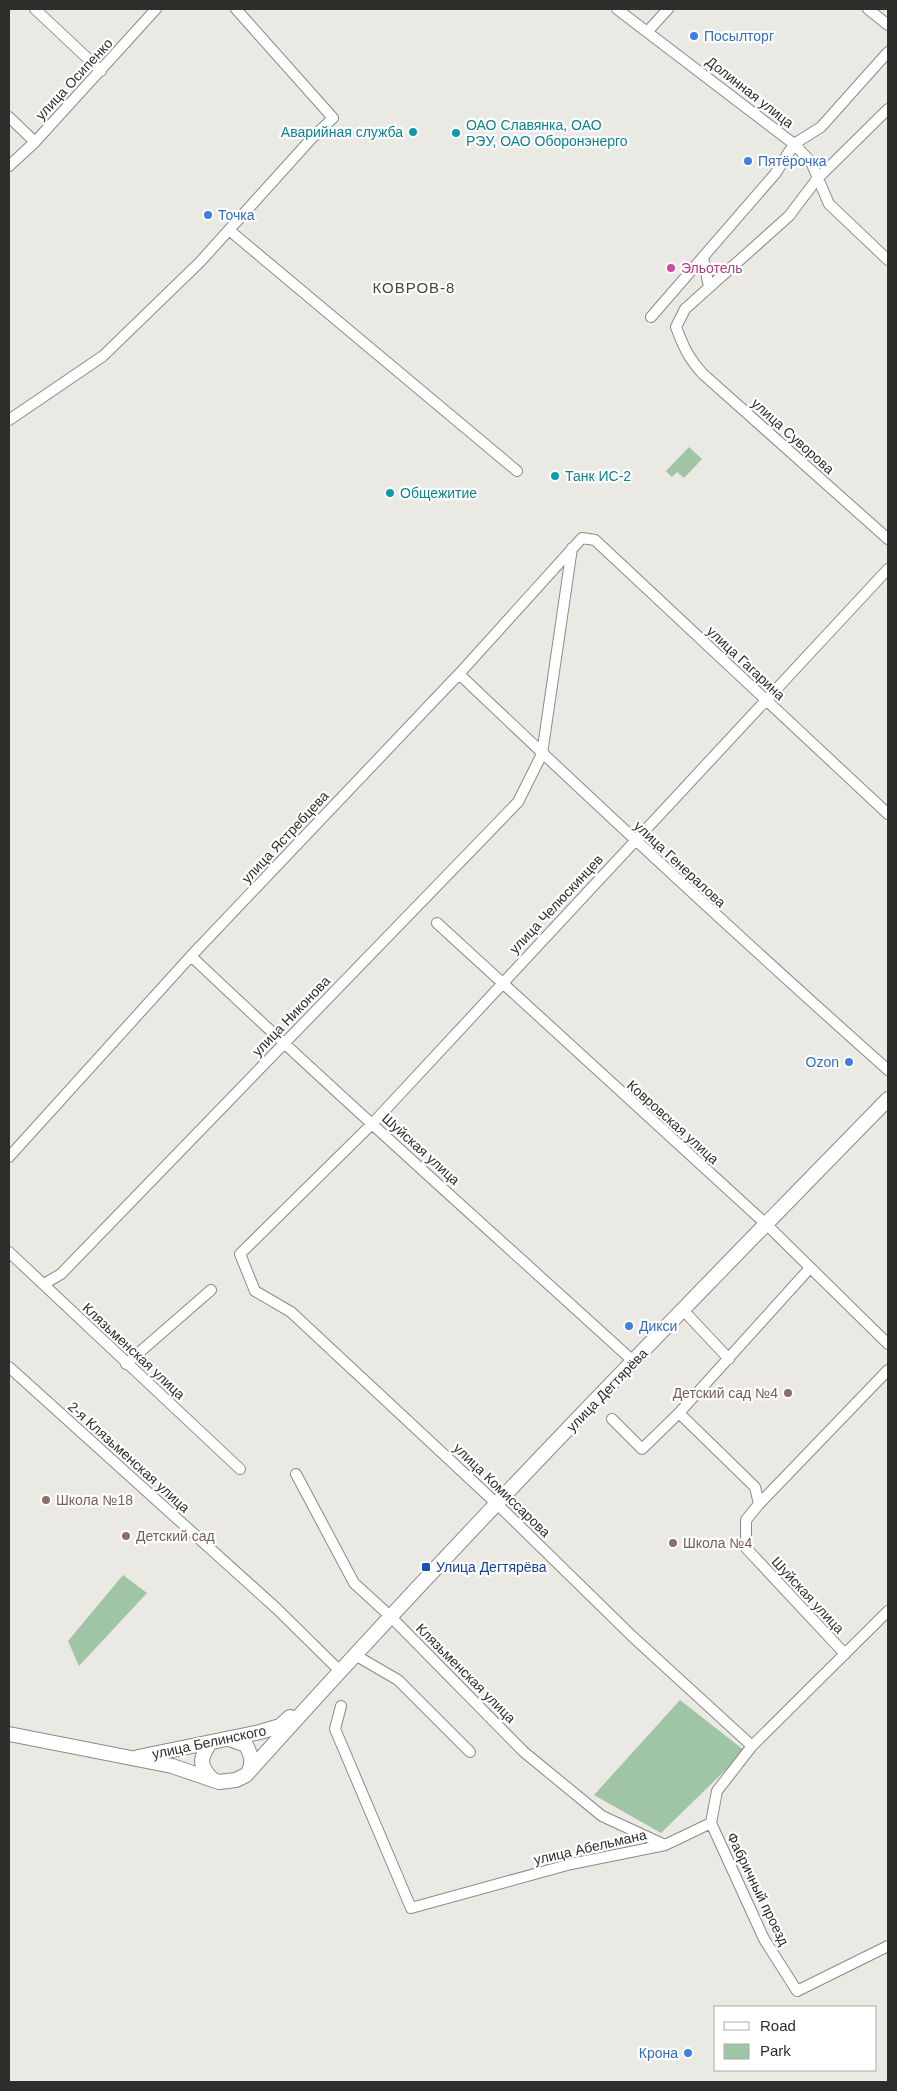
<svg xmlns="http://www.w3.org/2000/svg" width="897" height="2091" viewBox="0 0 897 2091" font-family="Arial,sans-serif">
<style>
.green{fill:#a0c4a6}
.lines{fill:none;stroke-linecap:round;stroke-linejoin:round}
.minor-casing{stroke:#8b8a85;stroke-width:12}
.major-casing{stroke:#8b8a85;stroke-width:16}
.minor{stroke:#fff;stroke-width:10}
.major{stroke:#fff;stroke-width:14}
.shop-dot{fill:#3f7fe0;stroke:#fff;stroke-width:2}
.culture-dot{fill:#0f9aa8;stroke:#fff;stroke-width:2}
.hotel-dot{fill:#d1479c;stroke:#fff;stroke-width:2}
.education-dot{fill:#8d6e63;stroke:#fff;stroke-width:2}
.transit-dot{fill:#1a4fb4;stroke:#fff;stroke-width:2}
.labels{text-anchor:middle;stroke-width:4.5;stroke-linejoin:round;paint-order:stroke}
.shop-label{font-size:14px;fill:#366cbe;stroke:#fff;text-anchor:start}
.street-label{font-size:14px;fill:#2d2d2b;stroke:#fff}
.culture-label{font-size:14px;fill:#0d838f;stroke:#fff;text-anchor:start}
.hotel-label{font-size:14px;fill:#b23c85;stroke:#fff;text-anchor:start}
.education-label{font-size:14px;fill:#785e54;stroke:#fff;text-anchor:start}
.transit-label{font-size:14px;fill:#164399;stroke:#fff;text-anchor:start}
.neighbourhood-label{font-size:15px;letter-spacing:1px;fill:#464541;stroke:#fff}
</style>
<rect width="100%" height="100%" fill="#ebe9e4"/>
<!-- green -->
<path class="green" d="M689 447 702 459 684 478 677 472 672 477 666 471Z
M123 1575 147 1593 79 1666 68 1641Z
M680 1700 745 1751 661 1833 594 1795Z"/>
<g class="lines">
<defs>
<path id="minor" d="M35 9 101 71
M617 9 794 144 811 162 829 204 888 260
M868 9 888 25
M648 31 668 9
M888 109 817 179 789 216 685 309 676 327C683 346 689 359 703 374L888 539
M9 117 35 142
M9 166 35 142 156 9
M229 230 517 471
M703 257 709 287
M651 317 775 174 794 144 821 127 888 52
M9 420 103 356 200 262 312 138 333 118 236 9
M459 674C600 808 742 940 888 1070
M437 923 766 1224 888 1344
M191 956C336 1094 486 1227 633 1361
M9 1157 191 956 459 674 582 538 595 540 888 814
M9 1252 240 1469
M44 1284 61 1274 518 802 542 754 572 548
M683 1310 729 1359
M126 1364 211 1290
M9 1367 276 1608 340 1671
M679 1413 755 1487 759 1504 746 1520V1548L845 1654
M612 1419 642 1449 679 1413 810 1268
M296 1474 354 1583 390 1616 524 1752 602 1816 665 1845
M759 1504 888 1370
M355 1655 398 1680 470 1752
M341 1706 335 1729 411 1908 571 1864 665 1845 711 1823 717 1791 752 1746 888 1611
M752 1746 633 1637 497 1504 291 1312 255 1291 240 1254 373 1123 888 569
M711 1823 764 1939 797 1991 888 1946"/>
<path id="major" d="M9 1734 172 1766 219 1782 236 1780 246 1775C453 1544 671 1321 888 1099
M229 1739 246 1745C251 1755 254 1762 248 1773
M210 1743C199 1759 199 1766 213 1780
M138 1757 260 1732 280 1726 290 1717"/>
</defs>
<!-- minor casing -->
<use href="#minor" class="minor-casing"/>
<!-- major casing -->
<use href="#major" class="major-casing"/>
<!-- minor -->
<use href="#minor" class="minor"/>
<!-- major -->
<use href="#major" class="major"/>
</g>
<!-- markers -->
<g class="shop-dot">
<circle cx="694" cy="36" r="5"/>
<circle cx="748" cy="161" r="5"/>
<circle cx="208" cy="215" r="5"/>
<circle cx="849" cy="1062" r="5"/>
<circle cx="629" cy="1326" r="5"/>
<circle cx="688" cy="2053" r="5"/>
</g>
<g class="culture-dot">
<circle cx="413" cy="132" r="5"/>
<circle cx="456" cy="133" r="5"/>
<circle cx="555" cy="476" r="5"/>
<circle cx="390" cy="493" r="5"/>
</g>
<circle class="hotel-dot" cx="671" cy="268" r="5"/>
<g class="education-dot">
<circle cx="788" cy="1393" r="5"/>
<circle cx="46" cy="1500" r="5"/>
<circle cx="126" cy="1536" r="5"/>
<circle cx="673" cy="1543" r="5"/>
</g>
<rect class="transit-dot" x="421" y="1562" width="10" height="10" rx="2.5"/>
<g class="labels">
<!-- shop labels -->
<g class="shop-label">
<text x="704" y="41">Посылторг</text>
<text x="758" y="166">Пятёрочка</text>
<text x="218" y="220">Точка</text>
<text x="839" y="1067" text-anchor="end">Ozon</text>
<text x="639" y="1331">Дикси</text>
<text x="678" y="2058" text-anchor="end">Крона</text>
</g>
<!-- street labels -->
<g class="street-label">
<text transform="translate(74 79) rotate(-47)" y="5">улица Осипенко</text>
<text transform="translate(750 92) rotate(38)" y="5">Долинная улица</text>
<text transform="translate(793 436) rotate(42)" y="5">улица Суворова</text>
<text transform="translate(746 663) rotate(43)" y="5">улица Гагарина</text>
<text transform="translate(285 837) rotate(-47)" y="5">улица Ястребцева</text>
<text transform="translate(680 864) rotate(43)" y="5">улица Генералова</text>
<text transform="translate(556 904) rotate(-47)" y="5">улица Челюскинцев</text>
<text transform="translate(291 1016) rotate(-46)" y="5">улица Никонова</text>
<text transform="translate(673 1122) rotate(42)" y="5">Ковровская улица</text>
<text transform="translate(421 1149) rotate(42)" y="5">Шуйская улица</text>
<text transform="translate(134 1351) rotate(43)" y="5">Клязьменская улица</text>
<text transform="translate(607 1390) rotate(-46)" y="5">улица Дегтярёва</text>
<text transform="translate(129 1457) rotate(42)" y="5">2-я Клязьменская улица</text>
<text transform="translate(502 1490) rotate(44)" y="5">улица Комиссарова</text>
<text transform="translate(808 1595) rotate(47)" y="5">Шуйская улица</text>
<text transform="translate(466 1673) rotate(45)" y="5">Клязьменская улица</text>
<text transform="translate(209 1742) rotate(-12)" y="5">улица Белинского</text>
<text transform="translate(590 1847) rotate(-13)" y="5">улица Абельмана</text>
<text transform="translate(758 1889) rotate(64)" y="5">Фабричный проезд</text>
</g>
<!-- culture labels -->
<g class="culture-label">
<text x="466" y="130">ОАО Славянка, ОАО<tspan x="466" dy="16">РЭУ, ОАО Оборонэнерго</tspan></text>
<text x="403" y="137" text-anchor="end">Аварийная служба</text>
<text x="565" y="481">Танк ИС-2</text>
<text x="400" y="498">Общежитие</text>
</g>
<!-- hotel labels -->
<g class="hotel-label">
<text x="681" y="273">Эльотель</text>
</g>
<!-- education labels -->
<g class="education-label">
<text x="778" y="1398" text-anchor="end">Детский сад №4</text>
<text x="56" y="1505">Школа №18</text>
<text x="136" y="1541">Детский сад</text>
<text x="683" y="1548">Школа №4</text>
</g>
<!-- transit labels -->
<g class="transit-label">
<text x="436" y="1572">Улица Дегтярёва</text>
</g>
<!-- neighbourhood labels -->
<g class="neighbourhood-label">
<text x="414" y="293">КОВРОВ-8</text>
</g>
</g>
<!-- border -->
<rect width="897" height="2091" fill="none" stroke="#2d2d2b" stroke-width="20"/>
<!-- legend -->
<rect x="714" y="2006" width="162" height="65" fill="#ffffff" stroke="#ababaa"/>
<rect x="724" y="2022" width="25" height="8" fill="#ffffff" stroke="#ababaa"/>
<text x="760" y="2031" font-size="15" fill="#2d2d2b">Road</text>
<rect x="724" y="2044" width="25" height="15" fill="#a0c4a6" stroke="#ababaa"/>
<text x="760" y="2056" font-size="15" fill="#2d2d2b">Park</text>
</svg>
